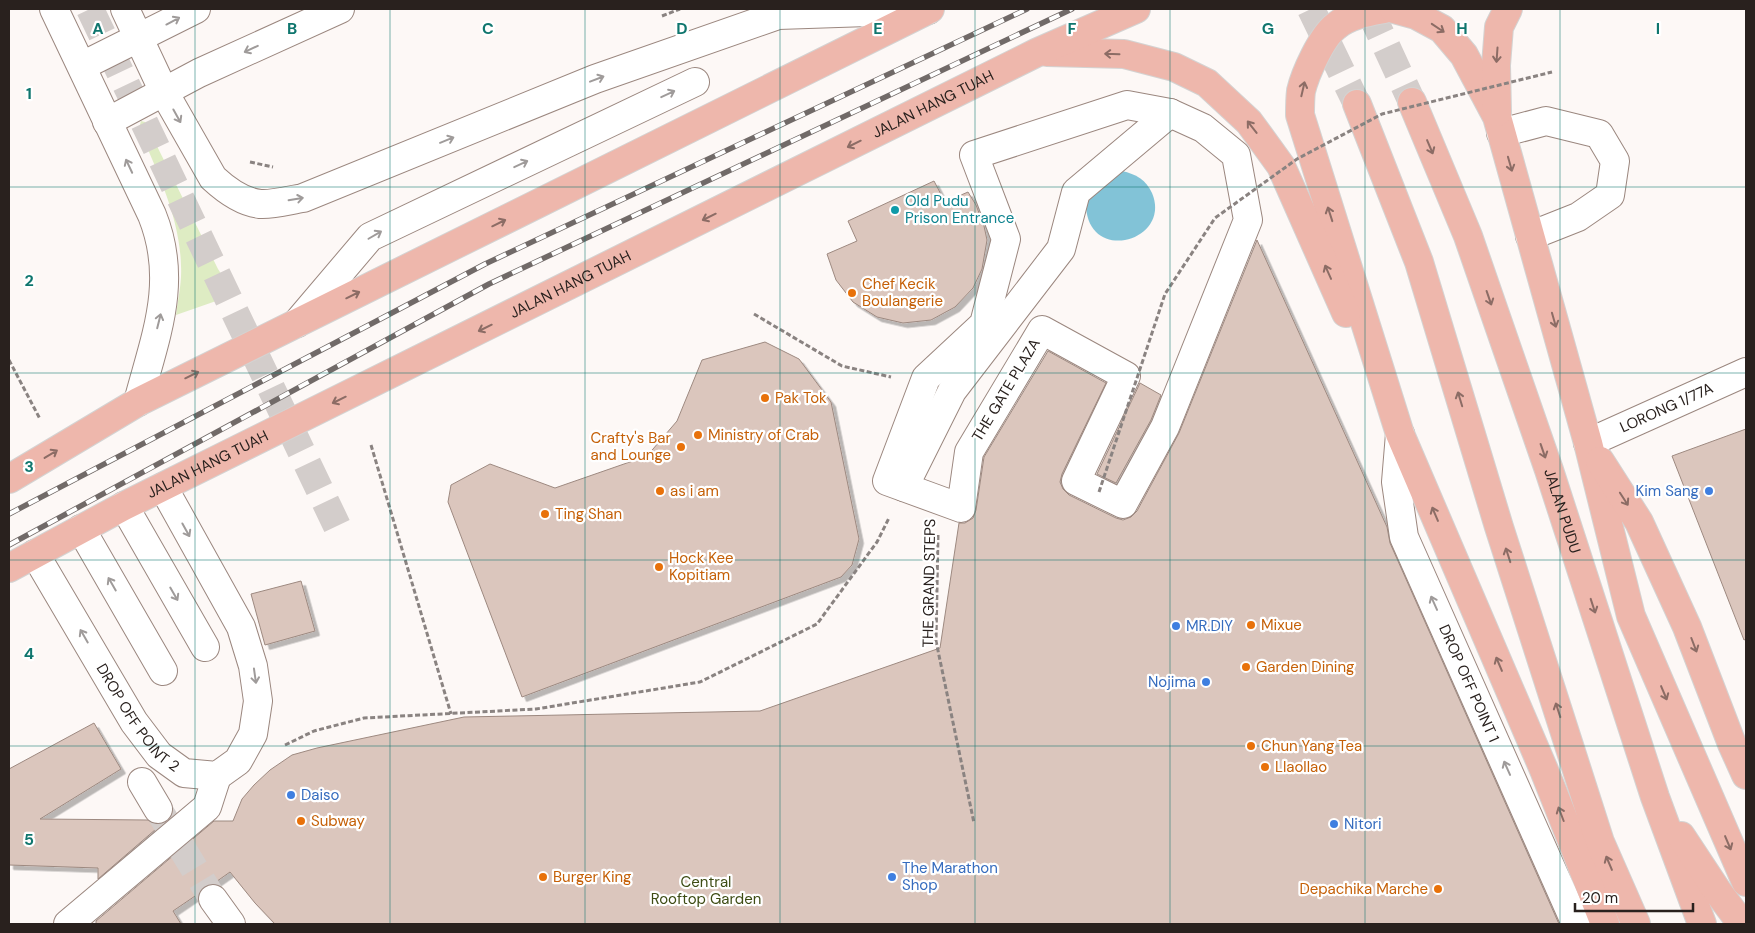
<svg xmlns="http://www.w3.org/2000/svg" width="1755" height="933" viewBox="0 0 1755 933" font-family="'DM Sans',sans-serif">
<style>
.green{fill:#deecc3}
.water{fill:#82c3d7}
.building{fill:#dbc6bd;stroke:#9d8980;filter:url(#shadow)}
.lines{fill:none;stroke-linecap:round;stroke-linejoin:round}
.minor-tunnel{stroke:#d3cdcb;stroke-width:28;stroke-dasharray:28 14;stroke-linecap:butt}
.major-tunnel{stroke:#d3cdcb;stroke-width:28;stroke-dasharray:28 14;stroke-linecap:butt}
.minor-casing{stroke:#9b877f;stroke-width:30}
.major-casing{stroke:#d4d3d2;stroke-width:30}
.path{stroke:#8a8381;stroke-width:3;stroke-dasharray:5 2.5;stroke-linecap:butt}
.minor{stroke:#fff;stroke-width:28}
.major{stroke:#eeb7ac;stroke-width:28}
.rail-casing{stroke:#716a68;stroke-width:5.5}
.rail{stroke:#fff;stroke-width:4;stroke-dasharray:11;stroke-linecap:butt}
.path-bridge{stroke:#8a8381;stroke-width:3;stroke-dasharray:5 2.5;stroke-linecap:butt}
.oneway{stroke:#9f9b9a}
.oneway2{stroke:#8c6c65}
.grid{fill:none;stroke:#0f766e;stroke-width:1;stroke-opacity:0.55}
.culture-dot{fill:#0f9aa8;stroke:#fff;stroke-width:2}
.food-dot{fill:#e8710a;stroke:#fff;stroke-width:2}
.shop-dot{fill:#3f7fe0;stroke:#fff;stroke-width:2}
.labels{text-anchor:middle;stroke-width:4.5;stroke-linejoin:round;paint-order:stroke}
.street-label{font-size:15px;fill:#29211e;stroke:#fff}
.culture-label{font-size:15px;fill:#0d838f;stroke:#fff;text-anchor:start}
.food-label{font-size:15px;fill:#c56008;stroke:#fff;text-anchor:start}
.shop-label{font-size:15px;fill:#366cbe;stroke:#fff;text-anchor:start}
.park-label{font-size:15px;fill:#3d4c14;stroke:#fff}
.grid-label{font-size:16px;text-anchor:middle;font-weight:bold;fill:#0f766e;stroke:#fff;stroke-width:4.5;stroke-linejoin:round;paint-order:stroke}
</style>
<defs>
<filter id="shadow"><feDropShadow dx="4.5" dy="4.5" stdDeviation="0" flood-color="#0004"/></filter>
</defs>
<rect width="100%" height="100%" fill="#fdf8f6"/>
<!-- green -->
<path class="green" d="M141 121 145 122 218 269 227 283 239 293 176 315C178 299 182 282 181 266 180 217 157 172 139 128Z"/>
<!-- water -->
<path class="water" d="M1122 171C1136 174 1146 180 1152 193 1173 243 1081 267 1086 197L1110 173Z"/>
<!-- building -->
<path class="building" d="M934 181 945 202 968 192 976 205 984 226 987 240 982 269 973 288 955 307 931 320 903 323 877 317 853 302 836 280 827 254 857 241 848 221Z
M1257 240 1387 527 1390 543 1559 924H275L255 903 230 872 213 884 204 886 198 894 173 911 181 924H96V921L214 821H233L242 799 254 785 270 770 292 755 317 748 464 717 760 711 940 648 959 523H965L973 518 976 510 984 457 1048 351 1106 383 1062 474 1060 482 1063 489 1069 495 1116 518 1123 520 1131 517 1137 511 1179 433Z
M765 342 799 359 831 402 859 539 852 565 841 577 522 697 448 502 451 485 490 464 555 488 647 456 677 421 702 360Z
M1140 383 1161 395 1151 420 1116 483 1097 474Z
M1746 429V639L1744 640 1672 456Z
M301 581 315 631 265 645 251 594Z
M94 723 121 769 40 819 148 820 158 825 163 823 98 879V868L9 865V769Z"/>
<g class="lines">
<!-- minor-tunnel -->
<path class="minor-tunnel" d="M90 9 337 526
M158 809 213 899"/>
<!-- major-tunnel -->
<path class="major-tunnel" d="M1311 9 1357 104
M1369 9 1412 102"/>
<defs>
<g id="minor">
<path d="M54 9 152 215C179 282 155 337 138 402"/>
<path d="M125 9 164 92 213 178C226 190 242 202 260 204 273 205 290 200 303 198L595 79 778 15 928 10"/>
<path d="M82 66 196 9"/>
<path d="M1127 105 1170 113 1203 128 1236 155 1248 220 1165 427 1123 504 1076 481 1126 376 1042 330 969 452 961 508 887 481 926 378 984 324 1006 239 974 155Z"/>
<path d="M107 122 199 73 340 9"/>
<path d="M1501 133 1546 121 1599 134 1615 161 1610 195 1578 217 1530 236"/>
<path d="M297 323 370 237 695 82"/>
<path id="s1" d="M1400 434 1396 482 1404 537 1576 924"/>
<path id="s2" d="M1588 443 1746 372"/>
<path d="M904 487 952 391 1061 249 1076 192 1170 113"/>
<path d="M124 506 205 647"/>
<path d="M81 529 163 671"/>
<path id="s3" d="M35 554 134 722 159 755 184 773 217 776 238 761 253 734 258 701 253 666 241 627 163 487"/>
<path d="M142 782 158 809"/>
<path d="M213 899 231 924"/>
<path d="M68 924 207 807 217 776"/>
</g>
<g id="major">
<path d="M1384 9C1368 12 1349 15 1336 26 1322 36 1305 74 1301 91 1300 99 1300 107 1300 115L1400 434 1544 770 1605 924"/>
<path d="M1394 9 1416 15 1442 29 1464 55 1497 117 1588 443 1631 616 1746 882"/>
<path d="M1047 52 1124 54 1174 67 1207 83 1249 122 1281 166 1346 313"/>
<path id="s4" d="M1412 102 1468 236 1549 470 1655 797 1702 924"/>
<path d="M1357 104 1419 262 1499 527 1600 842 1636 924"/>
<path d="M1497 112 1496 65 1499 27 1508 9"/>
<path d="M1600 461 1639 522 1687 627 1732 744 1746 775"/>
<path d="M9 479 138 402 930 9"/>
<path id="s5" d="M9 568 124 506 1038 52 1136 9"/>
<path d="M1681 836 1718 892 1742 924"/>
</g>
</defs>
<!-- minor casing -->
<use href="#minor" class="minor-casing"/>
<!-- major casing -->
<use href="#major" class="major-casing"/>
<!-- path -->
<path class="path" d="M662 16 680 9
M250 162 273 167
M754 314 842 366 891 377
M9 360 40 419
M371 445 451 714
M938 535 936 641 974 823
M285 745 314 731 364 718 536 709 700 682 817 624 877 542 889 518"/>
<!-- minor -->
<use href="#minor" class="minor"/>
<!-- major -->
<use href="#major" class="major"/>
<defs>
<path id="rail" d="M9 514 485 264 1027 9
M9 545 489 284 1072 9"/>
</defs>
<!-- rail casing -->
<use href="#rail" class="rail-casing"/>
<!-- rail -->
<use href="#rail" class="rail"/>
<!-- path-bridge -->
<path class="path-bridge" d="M1099 492 1165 294 1215 218 1297 159 1382 114 1552 72"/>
</g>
<!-- one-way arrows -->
<defs><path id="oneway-shaft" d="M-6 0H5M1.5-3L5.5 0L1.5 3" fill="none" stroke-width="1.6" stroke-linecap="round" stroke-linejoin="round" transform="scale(1.25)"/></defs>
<g class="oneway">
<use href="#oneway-shaft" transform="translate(173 21) rotate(-28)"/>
<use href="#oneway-shaft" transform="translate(251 49) rotate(155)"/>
<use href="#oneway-shaft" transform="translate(597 79) rotate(-21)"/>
<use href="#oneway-shaft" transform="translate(668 94) rotate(-25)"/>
<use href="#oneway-shaft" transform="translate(177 116) rotate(61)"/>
<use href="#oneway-shaft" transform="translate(447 140) rotate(-22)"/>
<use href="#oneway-shaft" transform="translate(521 164) rotate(-25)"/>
<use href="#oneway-shaft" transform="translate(129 166) rotate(-115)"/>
<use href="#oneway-shaft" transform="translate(296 199) rotate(-9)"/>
<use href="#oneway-shaft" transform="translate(375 235) rotate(-30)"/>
<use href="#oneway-shaft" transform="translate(159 321) rotate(-76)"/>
<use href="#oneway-shaft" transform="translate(186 530) rotate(61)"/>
<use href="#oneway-shaft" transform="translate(112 584) rotate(-120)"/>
<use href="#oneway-shaft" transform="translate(174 594) rotate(60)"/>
<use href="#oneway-shaft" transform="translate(1434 603) rotate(-114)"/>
<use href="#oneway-shaft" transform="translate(84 636) rotate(-120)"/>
<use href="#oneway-shaft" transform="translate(255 676) rotate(82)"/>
<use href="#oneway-shaft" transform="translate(1507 768) rotate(-114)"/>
</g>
<g class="oneway2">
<use href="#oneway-shaft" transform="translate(1438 28) rotate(34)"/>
<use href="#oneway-shaft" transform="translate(1112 54) rotate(-178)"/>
<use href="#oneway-shaft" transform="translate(1497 55) rotate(94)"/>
<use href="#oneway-shaft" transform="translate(1303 89) rotate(-77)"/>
<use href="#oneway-shaft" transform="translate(1252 127) rotate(-128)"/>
<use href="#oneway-shaft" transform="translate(854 144) rotate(154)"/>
<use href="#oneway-shaft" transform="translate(1430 147) rotate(67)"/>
<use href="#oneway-shaft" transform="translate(1510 164) rotate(74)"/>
<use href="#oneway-shaft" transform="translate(1330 214) rotate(-108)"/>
<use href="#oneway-shaft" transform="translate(709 217) rotate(154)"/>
<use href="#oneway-shaft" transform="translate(499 223) rotate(-26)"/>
<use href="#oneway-shaft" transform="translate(1328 272) rotate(-114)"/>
<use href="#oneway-shaft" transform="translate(353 295) rotate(-26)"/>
<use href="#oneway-shaft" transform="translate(1489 298) rotate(71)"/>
<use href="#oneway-shaft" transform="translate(1554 320) rotate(74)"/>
<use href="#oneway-shaft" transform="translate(485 328) rotate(154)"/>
<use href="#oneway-shaft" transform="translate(192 375) rotate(-26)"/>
<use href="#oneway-shaft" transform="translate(1460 399) rotate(-107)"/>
<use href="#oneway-shaft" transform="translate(339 400) rotate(154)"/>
<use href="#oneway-shaft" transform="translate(1543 451) rotate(71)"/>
<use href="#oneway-shaft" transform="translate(51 454) rotate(-31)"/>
<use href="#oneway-shaft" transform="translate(1624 499) rotate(57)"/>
<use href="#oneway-shaft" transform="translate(1435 514) rotate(-113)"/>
<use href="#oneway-shaft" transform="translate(1508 555) rotate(-108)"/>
<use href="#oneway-shaft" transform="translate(1593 606) rotate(72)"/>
<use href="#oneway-shaft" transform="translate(1694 645) rotate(69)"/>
<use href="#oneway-shaft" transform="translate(1499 664) rotate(-113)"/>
<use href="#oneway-shaft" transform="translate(1664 693) rotate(67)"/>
<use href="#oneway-shaft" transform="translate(1558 710) rotate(-108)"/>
<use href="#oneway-shaft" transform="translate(1561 814) rotate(-111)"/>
<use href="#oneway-shaft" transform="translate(1728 843) rotate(67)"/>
<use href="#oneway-shaft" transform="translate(1609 863) rotate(-113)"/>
</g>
<!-- grid -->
<path class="grid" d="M195 9V924M390 9V924M585 9V924M780 9V924M975 9V924M1170 9V924M1365 9V924M1560 9V924M9 187H1746M9 373H1746M9 560H1746M9 746H1746"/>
<!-- markers -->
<circle class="culture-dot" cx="895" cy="210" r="5"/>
<g class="food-dot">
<circle cx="852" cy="293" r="5"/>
<circle cx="765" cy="398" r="5"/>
<circle cx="698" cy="435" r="5"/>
<circle cx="681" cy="447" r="5"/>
<circle cx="660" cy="491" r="5"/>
<circle cx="545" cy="514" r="5"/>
<circle cx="659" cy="567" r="5"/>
<circle cx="1251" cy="625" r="5"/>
<circle cx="1246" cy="667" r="5"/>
<circle cx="1251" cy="746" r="5"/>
<circle cx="1265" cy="767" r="5"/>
<circle cx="301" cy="821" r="5"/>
<circle cx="543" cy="877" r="5"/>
<circle cx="1438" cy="889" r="5"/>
</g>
<g class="shop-dot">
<circle cx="1709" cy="491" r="5"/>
<circle cx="1176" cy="626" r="5"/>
<circle cx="1206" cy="682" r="5"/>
<circle cx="291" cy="795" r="5"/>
<circle cx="1334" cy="824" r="5"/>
<circle cx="892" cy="877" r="5"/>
</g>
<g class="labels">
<!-- street labels -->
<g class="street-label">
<text dy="5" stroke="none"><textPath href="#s5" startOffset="1034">JALAN HANG TUAH</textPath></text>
<text dy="5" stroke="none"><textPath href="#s5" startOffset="629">JALAN HANG TUAH</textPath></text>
<text transform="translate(1006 390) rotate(-59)" y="5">THE GATE PLAZA</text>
<text dy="5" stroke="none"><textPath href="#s2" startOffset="86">LORONG 1/77A</textPath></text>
<text dy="5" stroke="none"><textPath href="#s5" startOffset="224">JALAN HANG TUAH</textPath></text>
<text dy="5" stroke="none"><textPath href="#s4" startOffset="436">JALAN PUDU</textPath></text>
<text transform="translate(929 583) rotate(-89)" y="5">THE GRAND STEPS</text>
<text dy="5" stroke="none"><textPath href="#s1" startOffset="264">DROP OFF POINT 1</textPath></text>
<text dy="5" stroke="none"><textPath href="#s3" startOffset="194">DROP OFF POINT 2</textPath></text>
</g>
<!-- culture labels -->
<g class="culture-label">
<text x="905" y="206">Old Pudu<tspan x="905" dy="17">Prison Entrance</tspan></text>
</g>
<!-- food labels -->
<g class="food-label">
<text x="862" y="289">Chef Kecik<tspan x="862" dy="17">Boulangerie</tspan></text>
<text x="775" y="403">Pak Tok</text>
<text x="708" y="440">Ministry of Crab</text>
<text x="671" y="443" text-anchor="end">Crafty's Bar<tspan x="671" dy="17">and Lounge</tspan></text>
<text x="670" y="496">as i am</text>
<text x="555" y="519">Ting Shan</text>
<text x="669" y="563">Hock Kee<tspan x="669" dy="17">Kopitiam</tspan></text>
<text x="1261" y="630">Mixue</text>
<text x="1256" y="672">Garden Dining</text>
<text x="1261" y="751">Chun Yang Tea</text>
<text x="1275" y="772">Llaollao</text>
<text x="311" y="826">Subway</text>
<text x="553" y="882">Burger King</text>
<text x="1428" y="894" text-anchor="end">Depachika Marche</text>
</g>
<!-- shop labels -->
<g class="shop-label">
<text x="1699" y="496" text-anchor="end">Kim Sang</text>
<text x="1186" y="631">MR.DIY</text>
<text x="1196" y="687" text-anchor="end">Nojima</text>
<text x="301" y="800">Daiso</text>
<text x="1344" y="829">Nitori</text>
<text x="902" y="873">The Marathon<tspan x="902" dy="17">Shop</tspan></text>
</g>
<!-- park labels -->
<g class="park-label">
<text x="706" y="887">Central<tspan x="706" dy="17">Rooftop Garden</tspan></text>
</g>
</g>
<g class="grid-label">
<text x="98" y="34">A</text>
<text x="292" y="34">B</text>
<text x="488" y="34">C</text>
<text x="682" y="34">D</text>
<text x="878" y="34">E</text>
<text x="1072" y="34">F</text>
<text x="1268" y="34">G</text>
<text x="1462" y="34">H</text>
<text x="1658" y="34">I</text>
<text x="29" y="99">1</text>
<text x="29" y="286">2</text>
<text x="29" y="472">3</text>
<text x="29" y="659">4</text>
<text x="29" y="845">5</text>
</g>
<!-- border -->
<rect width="1755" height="933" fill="none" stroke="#29211e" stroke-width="20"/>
<!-- scale -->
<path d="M1575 903v8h118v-8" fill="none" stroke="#29211e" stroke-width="2.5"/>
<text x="1582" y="903" font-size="15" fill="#29211e" stroke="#ffffff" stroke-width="4" paint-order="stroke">20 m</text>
</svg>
